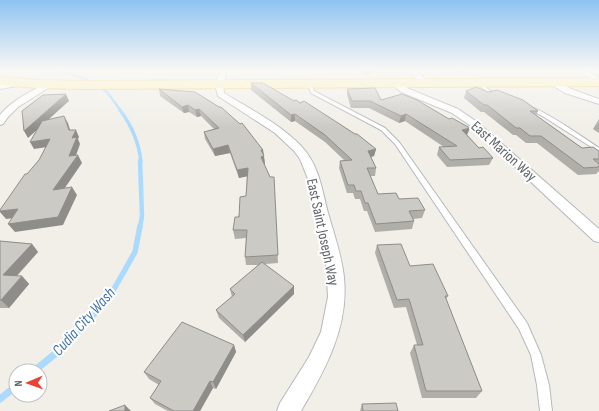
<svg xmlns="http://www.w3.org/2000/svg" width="599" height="411" viewBox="0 0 599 411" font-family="'Sofia Sans Condensed',sans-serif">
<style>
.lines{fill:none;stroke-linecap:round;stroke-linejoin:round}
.stream-far4{stroke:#aadaff;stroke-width:2.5}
.stream-far3{stroke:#aadaff;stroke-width:3.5}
.stream-far2{stroke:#aadaff;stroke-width:4.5}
.stream-far1{stroke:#aadaff;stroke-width:5.5}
.stream{stroke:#aadaff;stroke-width:7}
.service-casing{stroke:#b5b8bc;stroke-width:2}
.minor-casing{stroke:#b5b8bc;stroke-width:2}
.primary-casing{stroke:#f2c960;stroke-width:2}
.service{fill:#fff;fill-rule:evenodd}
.minor{fill:#fff;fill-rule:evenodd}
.primary{fill:#fff2af;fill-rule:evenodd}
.wall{fill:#afaea9}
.shaded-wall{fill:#8f8d8a}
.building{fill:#cccac5;stroke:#8f8d8a}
.labels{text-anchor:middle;stroke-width:4;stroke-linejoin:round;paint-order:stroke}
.street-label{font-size:15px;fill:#5f6368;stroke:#fff}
.water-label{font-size:16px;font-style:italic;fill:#4174aa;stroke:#fff}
</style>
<rect width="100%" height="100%" fill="#f1efe8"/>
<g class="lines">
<!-- stream-far4 -->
<path class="stream-far4" d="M58 70 86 79 107 92 121 111"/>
<!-- stream-far3 -->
<path class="stream-far3" d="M120 110C132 126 139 143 141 162"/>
<!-- stream-far2 -->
<path class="stream-far2" d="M140 227 142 216 140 161"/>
<!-- stream-far1 -->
<path class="stream-far1" d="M99 308 110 296 135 252 140 226"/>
<!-- stream -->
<path class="stream" d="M34 371 61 349 100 307
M0 399 16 386"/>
<defs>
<path id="service" d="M478 82H480L489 90 499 95 497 96 487 92 478 84Z
M310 83 312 84 314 91 385 128 399 142 527 323 541 355 549 385 552 411H540L537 385 531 355 519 329 395 144 381 130 311 93 308 84Z
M529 107C540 107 587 140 599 148V152L544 117 529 109Z"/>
<path id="minor" d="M220 70H227L223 85 224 93C250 109 280 124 301 146 319 165 322 189 328 213 334 234 342 256 344 278 349 327 325 370 301 411H277L280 403 309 357 321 332 328 297 326 263 308 179 300 159 294 151 275 133 218 96 215 85Z
M410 70H417L428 83 427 85H421Z
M576 70H585L599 78V83Z
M550 80H556L571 89 599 99V104L565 93 550 84Z
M19 81 23 83 22 85 0 89V85Z
M394 82H400L407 88 458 109 477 122 599 229V242L594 241 471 126 452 113 401 92 394 86Z
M46 83H52L53 85 18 107 8 117 3 124 0 125V115C12 100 30 92 46 83Z"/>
<path id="primary" d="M0 77 38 80 86 81 599 78V86L86 89 38 88 0 85Z"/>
</defs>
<!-- service casing -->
<use href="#service" class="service-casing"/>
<!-- minor casing -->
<use href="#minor" class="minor-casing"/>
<!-- primary casing -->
<use href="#primary" class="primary-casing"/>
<!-- service -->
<use href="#service" class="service"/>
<!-- minor -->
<use href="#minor" class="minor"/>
<!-- primary -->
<use href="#primary" class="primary"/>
</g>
<!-- wall -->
<path class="wall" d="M358 70H372L370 73 366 75 358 71Z
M451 70H462L459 73Z
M251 83 376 149 374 156 371 157 376 168 375 176H370L378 194 399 199 425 210 422 218 413 219 414 221 412 229 375 232 367 211H364L360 199H355L353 193H347L339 168 340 161 344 160 325 142 295 121 291 122 251 90Z
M159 89 195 92 263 150 265 164H264L270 177H274L278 263 265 264 294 294 245 342 219 318 216 310 232 297 230 289 258 265H246L245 257 246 238 235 239 233 230 246 196 247 176 239 178 230 153 215 156 205 139 204 132 214 129 201 116 197 117 189 112 184 113 160 96Z
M347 89 381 100 467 135 479 148 493 158 489 165 447 167 437 155 439 147H444L405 121 399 123 369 108H351L347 95Z
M466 91 538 111 536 116 582 148 599 151V171L596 174 578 175 537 143H526L516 135H513L484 112H481L464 98Z
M599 119V133L593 129Z
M0 241 32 244 38 252 17 276H22L29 284 9 308H0Z
M377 245 410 266 448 296 446 299 482 391 476 398H422L410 353 414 345H417L406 307 394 308 375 253Z
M234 345 236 352 216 389 213 388 200 411H168L155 404 150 398 159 385 149 379 144 372Z
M362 404 398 411H360Z"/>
<!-- shaded-wall -->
<path class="shaded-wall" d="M366 70H372L370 73 366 75Z
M66 94 69 101 28 138 24 131Z
M188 105 189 112 184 113 182 107Z
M199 109 201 116 197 117 195 110Z
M295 114V121L291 122V115Z
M406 114 405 121 399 123 401 116Z
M64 116 68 123 72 137 76 130 79 137 78 139 80 144 74 161 78 155 82 163 58 198 53 190 69 156V130Z
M470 128 467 135 462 130Z
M50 139 54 146 34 149 30 142Z
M228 145 230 153 215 156 213 149Z
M376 149 374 156 367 158 368 151Z
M261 150H263L265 164H261Z
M248 168 249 176 239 178 237 170Z
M72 187 77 195 63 225 15 232 8 224Z
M18 209 24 217 6 219 0 212V211Z
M32 244 38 252 10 283 3 275Z
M22 276 29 284 9 308 1 300Z
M294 286V294L245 342 243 335Z
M234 345 236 352 216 389 213 382Z
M210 381 213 388 200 411H193Z
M125 405 131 411H125Z"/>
<!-- building -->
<path class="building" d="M251 83H263L294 101 296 100 300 103 304 101 355 134H357L376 149 368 151 376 168H367L378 194 396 193 399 199 418 198 425 210 409 211 414 221 376 224 368 203H365L361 191H356L354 185H348L340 161 352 160 325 135 295 114 291 115Z
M476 87 488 92 497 90 523 100 538 111H530L582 148 593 147 599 151V159H593L599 164V167L584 168 541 136H530L520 128H516L495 111 487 105H484L466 91Z
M375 88 381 100 402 94 417 100 449 119 452 118 470 128 462 130 479 148 483 147 493 158 450 160 439 147 457 146 406 114 401 116 370 101H352L347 89Z
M159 89 195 92 219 107H221L240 124 242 123 263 150H261L264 156 261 157 270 177H274L278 255 245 257 247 230H233L235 217H239L240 197 246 196 248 168 237 170 228 145 213 149 204 132 219 128 199 109 195 110 188 105 182 107Z
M66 94 24 131 22 111 43 95Z
M64 116 69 130H76L72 138 77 137 69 156 78 155 53 190 72 187 58 217 8 224 18 209 0 211V210L25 174H27L39 160 50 139 30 142 42 121Z
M0 241 32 244 3 275 22 276 1 300H0Z
M401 244 410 266 433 264 448 296H445L482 391H426L414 345H423L409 299 397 300 377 245Z
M262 262 294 286 243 335 216 310 235 294 230 289Z
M182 322 234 345 213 382 210 381 193 411H174L150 398 161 381 144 372Z
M396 403 398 411H363L362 404Z
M125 405V411H109Z"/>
<!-- sky -->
<linearGradient id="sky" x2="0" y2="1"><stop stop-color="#8fc3f1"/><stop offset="0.55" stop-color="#f9f8f5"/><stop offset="1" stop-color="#f9f8f5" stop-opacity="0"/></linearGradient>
<rect width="599" height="128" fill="url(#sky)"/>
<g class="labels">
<!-- street labels -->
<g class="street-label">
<text transform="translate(504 151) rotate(42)" y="5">East Marion Way</text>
<text transform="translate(323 232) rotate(78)" y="5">East Saint Joseph Way</text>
</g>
<!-- water labels -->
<g class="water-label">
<text transform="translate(83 321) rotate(-48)" y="6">Cudia City Wash</text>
</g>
</g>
<!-- north arrow -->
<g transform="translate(28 383) rotate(268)"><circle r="19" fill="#ffffff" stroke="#bfc1c3"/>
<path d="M0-3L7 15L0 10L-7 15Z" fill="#ea4335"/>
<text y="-6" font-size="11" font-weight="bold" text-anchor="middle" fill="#5f6368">N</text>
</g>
</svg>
